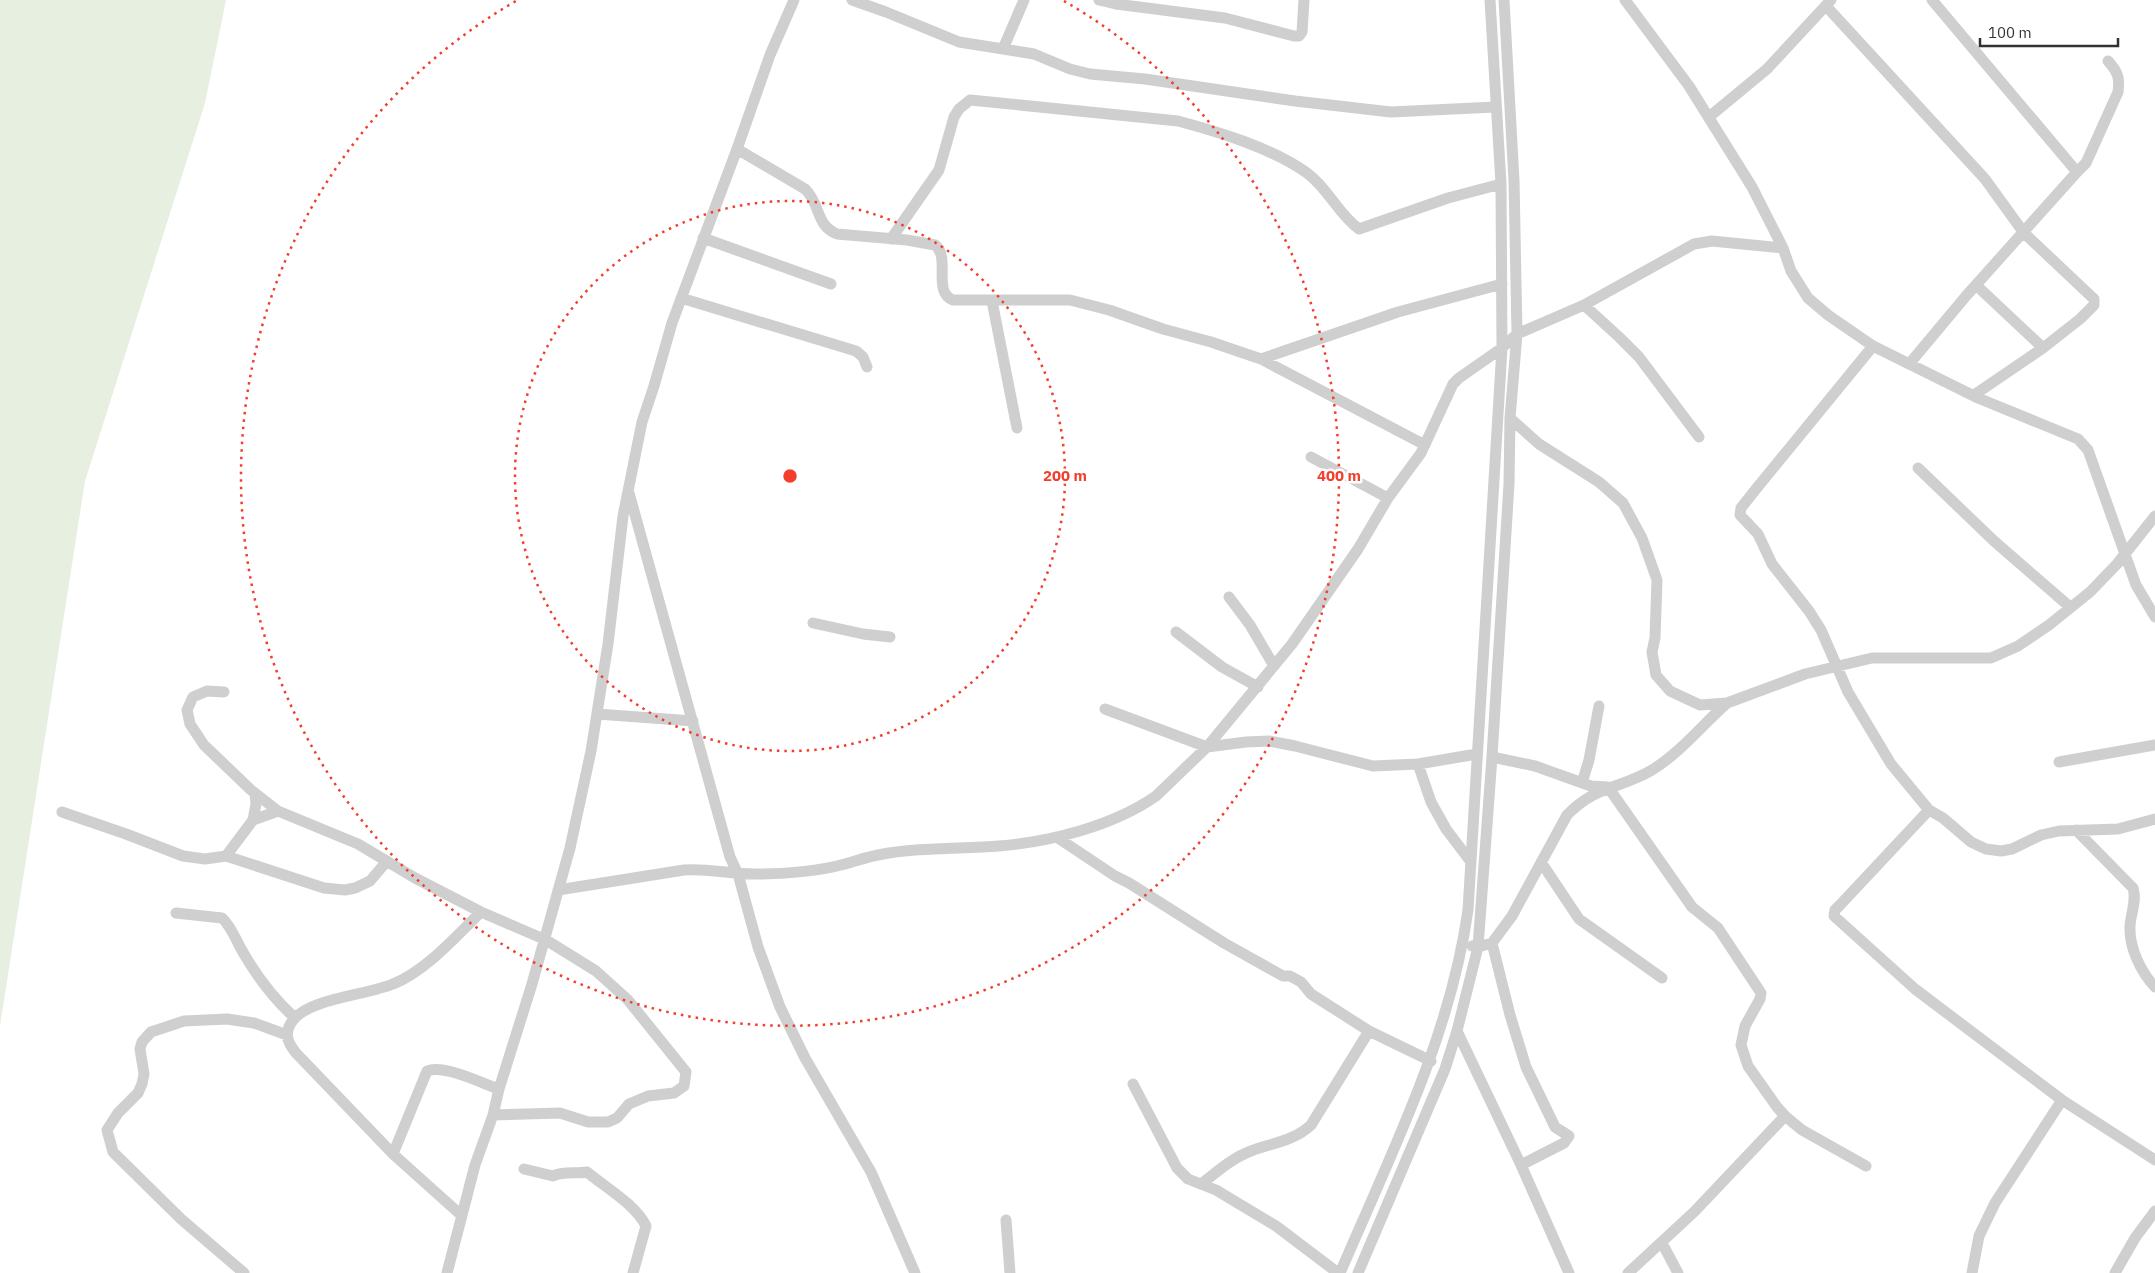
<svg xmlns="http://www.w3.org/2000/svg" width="2155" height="1273" viewBox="0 0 2155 1273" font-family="'IBM Plex Sans',sans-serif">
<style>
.green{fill:#e6efe0}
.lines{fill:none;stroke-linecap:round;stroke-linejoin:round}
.minor{stroke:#cfcfcf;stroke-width:11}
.ring{fill:none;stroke:#f23e2b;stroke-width:2.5;stroke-dasharray:2.5 5}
.centre{fill:#f23e2b;stroke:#fff;stroke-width:2.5}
.ring-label{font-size:15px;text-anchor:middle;font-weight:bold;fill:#f23e2b;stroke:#fff;stroke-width:5;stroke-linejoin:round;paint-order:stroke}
</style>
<rect width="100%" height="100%" fill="#fff"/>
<!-- green -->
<path class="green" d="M0 0H226L205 103 85 481 0 1026Z"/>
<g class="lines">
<!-- minor -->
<path class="minor" d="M852 0 886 12 959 42 1034 54 1070 69 1090 74 1145 79 1295 101 1391 112 1495 107
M1099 0 1116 4 1225 18 1294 36H1299L1302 32 1304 0
M1625 0 1689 86 1752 187 1783 248 1791 271 1808 298 1828 315 1873 346 1978 398 2078 439 2088 450 2136 585 2155 617
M1826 6 1985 179 2024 233 2094 299V305L2080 319 2043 348 1974 395
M1003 49 1024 0
M1709 117 1767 69 1831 0
M737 149 805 189C821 204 815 225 837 234L907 240 935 245C951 257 932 292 953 300H1070L1109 310 1163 329 1211 342 1261 359 1425 445
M2077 172 2086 163 2118 92C2120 78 2118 72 2108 61
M703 238 831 284
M891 239 939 170 954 117 959 109 970 100 1178 121C1219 132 1272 148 1307 173 1328 188 1338 214 1359 229L1448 198 1501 184
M1976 285 2043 348
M681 298 856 351 863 357 867 367
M992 301 1017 428
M1584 305 1619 337 1639 357 1699 437
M1873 346 1756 489 1741 508 1740 515 1758 534 1772 564 1809 611 1821 630 1848 692 1891 764 1929 810 1943 818 1971 842 1986 849 2001 851 2012 849 2041 835 2059 831 2118 829 2155 819
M1261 359 1398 312 1502 284
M1910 363 1966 296 2077 172 1932 0
M1510 418 1539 444 1599 482 1623 503 1642 538 1657 580 1655 638 1652 652 1656 675 1670 691 1700 705 1727 703 1805 674 1872 658H1991L2018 646 2049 625 2090 592 2117 564 2155 516
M1311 457 1388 498
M1918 468 1994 541 2070 607
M629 493 730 857 738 874 758 947 780 1007 805 1058 871 1172 915 1273
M1229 597 1250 625 1274 666
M813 623 863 634 890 637
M1176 632 1222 667 1258 687
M224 692 207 691 193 697 187 710 190 724 204 745 251 790 278 811 358 844 415 878 481 912 546 940 596 971 628 1000 686 1072 684 1086 674 1093 648 1096 629 1104 617 1118 608 1122H588L560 1113 493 1115
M1105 709 1207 747 1246 742 1269 741 1295 746 1373 766 1418 764 1477 754
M597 714 693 721
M1492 757 1535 766 1591 786 1608 787 1692 907 1718 928 1761 993 1760 999 1745 1026 1741 1045 1748 1066 1777 1107 1785 1116 1802 1130 1866 1166
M2059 762 2155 745
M1418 764 1431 802 1446 829 1471 862
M1582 783 1589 760 1599 706
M1929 810 1840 905 1835 910 1834 916 1915 989 2062 1100 2155 1160
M62 812 126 834 183 856 205 859 226 856 324 888 345 890 355 888 370 881 387 861
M253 820 256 804 255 793
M2076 830 2133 888C2137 901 2131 912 2130 926 2129 948 2141 972 2155 987
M1058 838 1115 876 1129 883 1224 943 1283 976H1290L1301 982 1311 994 1369 1031 1431 1061
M226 856 253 820 278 811
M1541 862 1579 919 1662 978
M558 890 684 870C709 868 733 875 759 874 785 874 820 871 845 864 856 861 867 857 878 855 918 847 959 849 999 846 1050 842 1113 826 1156 796L1207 747 1292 644 1358 549 1388 498 1421 453 1453 384 1459 378 1502 348 1517 334 1584 305 1694 244 1712 241 1783 248
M176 913 222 918C232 927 237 943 244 954 258 978 274 999 295 1018
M1492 943 1510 1015 1526 1067 1555 1127 1569 1136 1564 1143 1521 1165
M1472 946 1478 947 1492 943 1512 916 1567 815C1596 785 1620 789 1652 770 1680 753 1702 725 1727 703
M1457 1031 1521 1165 1569 1273
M1133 1084 1177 1168 1188 1179 1216 1190 1276 1226 1338 1273
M393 1154 427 1071C444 1064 481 1083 499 1089
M524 1169 553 1176C562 1171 576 1174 587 1172 606 1188 635 1204 646 1226L633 1273
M1201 1184C1217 1172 1232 1158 1251 1151 1272 1143 1294 1141 1311 1125L1369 1031
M461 1215 393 1154 296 1053C287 1042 283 1032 294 1019 312 998 367 995 393 984 425 972 457 935 481 912
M1006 1220 1010 1273
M1662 1243 1678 1273
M244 1273 181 1219 113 1152 107 1130 118 1113 138 1093 142 1084 144 1074 140 1049 142 1042 151 1032 184 1021 227 1019 254 1023 287 1035
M447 1273 475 1165 493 1115 499 1089 532 984 570 848 591 751 608 644 623 516 642 422 654 386 672 323 737 149 770 55 794 0
M1340 1273C1390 1156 1450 1038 1468 910L1502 348 1501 184 1490 0
M1358 1273 1445 1069 1457 1031 1478 947 1492 757 1509 484 1510 418 1517 334 1514 180 1504 0
M1628 1273 1694 1212 1785 1116
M1972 1273 1979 1236 1995 1203 2062 1100
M2115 1273 2135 1238 2155 1211"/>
</g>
<!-- distance rings -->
<g class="ring">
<circle cx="790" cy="476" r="275"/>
<path d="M1064 1A549 549 0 1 1 516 1"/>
</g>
<circle cx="790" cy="476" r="8" class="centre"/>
<g class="ring-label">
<text x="1065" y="481">200 m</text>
<text x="1339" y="481">400 m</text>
</g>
<!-- scale -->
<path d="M1980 38v8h138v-8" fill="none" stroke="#323232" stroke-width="2.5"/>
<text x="1988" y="38" font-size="15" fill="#323232" stroke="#ffffff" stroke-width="4" paint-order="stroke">100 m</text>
</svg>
